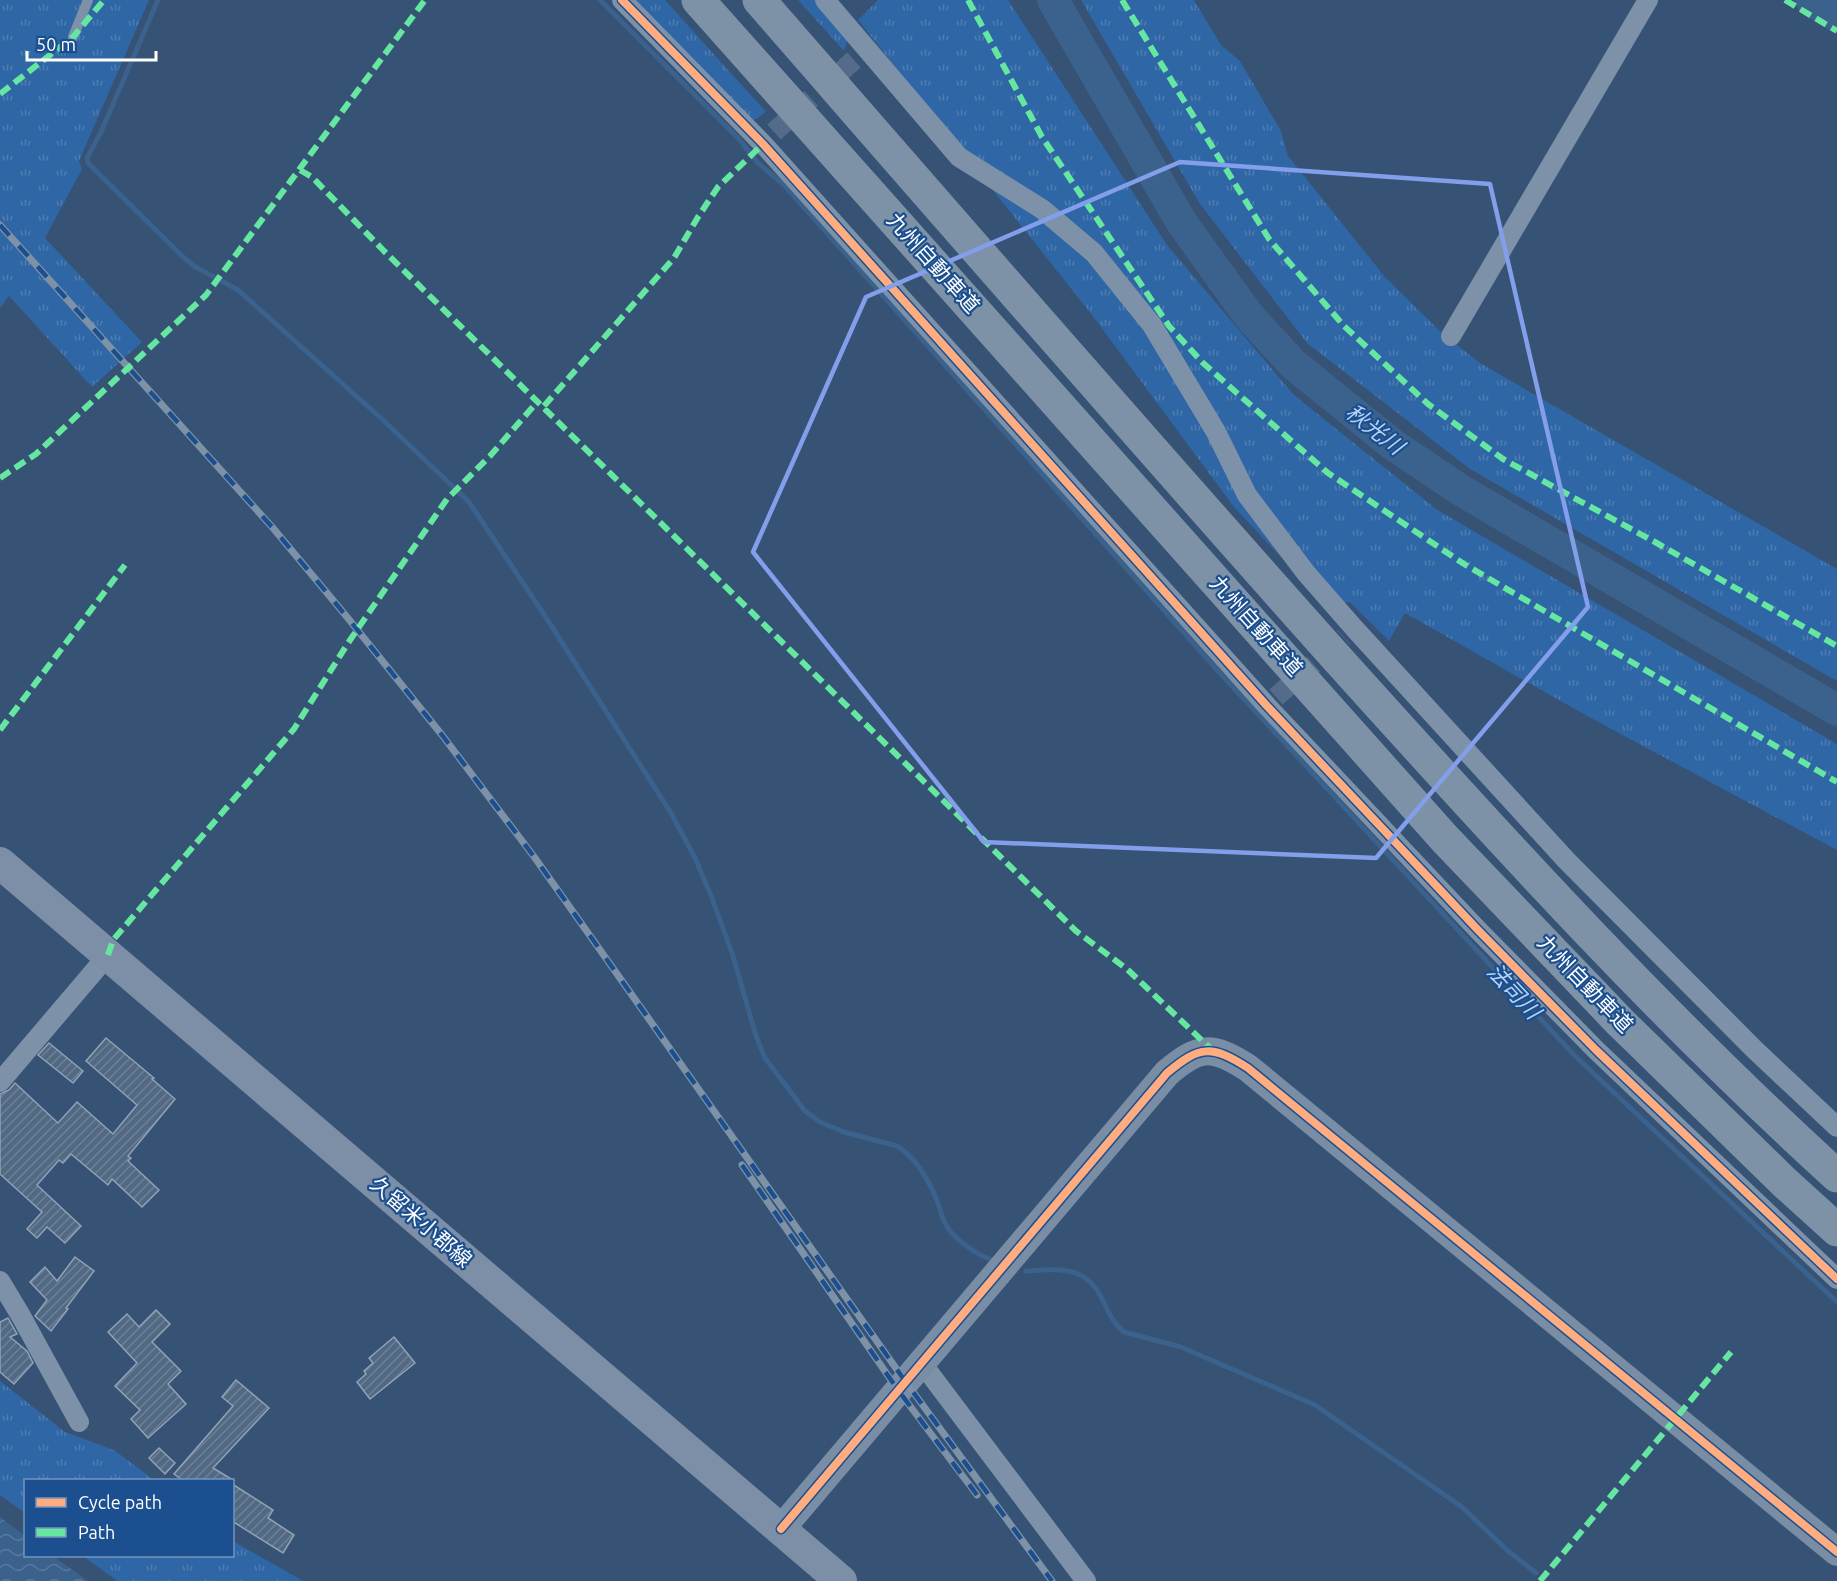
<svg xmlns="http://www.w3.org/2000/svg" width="1837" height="1581" viewBox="0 0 1837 1581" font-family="Ubuntu,'Noto Sans JP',sans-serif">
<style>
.grass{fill:url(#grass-tufts)}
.water{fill:url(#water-waves)}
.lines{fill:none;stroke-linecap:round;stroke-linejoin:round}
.stream{stroke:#3b618d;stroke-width:5}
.river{stroke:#3b618d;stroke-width:32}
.building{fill:url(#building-hatch);stroke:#92a2b6;stroke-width:1.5}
.street-tunnel{stroke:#546c89;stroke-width:20;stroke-dasharray:20 10;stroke-linecap:butt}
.lane{stroke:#7d92a8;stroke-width:10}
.street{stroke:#7d92a8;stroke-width:20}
.secondary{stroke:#798da4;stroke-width:28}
.primary{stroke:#7d8ea7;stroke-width:32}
.highway{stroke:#7e92a7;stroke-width:33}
.rail-casing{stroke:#7e92a7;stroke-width:7}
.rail{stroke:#1b4f8f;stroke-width:4.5;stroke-dasharray:14;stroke-linecap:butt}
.quiet{stroke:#66e7a1;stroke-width:6;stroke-dasharray:12 6;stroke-linecap:butt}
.cycleway-casing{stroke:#1b4f8f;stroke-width:11}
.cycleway{stroke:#ffac80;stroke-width:8}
.marked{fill:none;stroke:#839eea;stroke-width:4.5;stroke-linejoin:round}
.labels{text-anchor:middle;stroke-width:4.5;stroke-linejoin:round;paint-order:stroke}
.street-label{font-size:21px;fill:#fff;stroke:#1b4f8f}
.water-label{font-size:22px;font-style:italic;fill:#b5d3f5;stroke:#1b4f8f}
</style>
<defs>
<pattern id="grass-tufts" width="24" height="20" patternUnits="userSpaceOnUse" patternTransform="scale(1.5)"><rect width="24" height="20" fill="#2f66a5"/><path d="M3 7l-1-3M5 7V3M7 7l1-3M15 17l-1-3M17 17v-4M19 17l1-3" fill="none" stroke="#4e7db2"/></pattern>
<pattern id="water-waves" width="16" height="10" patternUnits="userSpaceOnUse" patternTransform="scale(1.5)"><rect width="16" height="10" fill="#3b618d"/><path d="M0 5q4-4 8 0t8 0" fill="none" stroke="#58799e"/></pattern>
<pattern id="building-hatch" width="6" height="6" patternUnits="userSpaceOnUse" patternTransform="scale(1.5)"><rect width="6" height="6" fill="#526984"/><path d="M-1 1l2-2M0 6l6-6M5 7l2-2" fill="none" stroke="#6c8096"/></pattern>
</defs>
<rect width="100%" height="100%" fill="#365274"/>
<!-- grass -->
<path class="grass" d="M0 0H149L79 161 82 169 45 238 142 342 92 387 9 296 0 308Z
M633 0H665L766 112 753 121Z
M798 0H820L850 33 844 51Z
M878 0H1008L1167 245 1294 395 1436 509 1837 744V850L1589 717 1405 613 1389 641 1350 602 1325 604 1234 507 1092 315 858 20Z
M1081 0H1194L1221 45 1240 61 1281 131 1288 156 1385 277 1443 334 1480 363 1837 569V681L1470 469 1307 343 1200 204Z
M0 1381 65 1432 114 1450 154 1480H26L25 1513 0 1495Z
M233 1541 303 1581H117L83 1556H232Z"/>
<!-- water -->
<path class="water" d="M0 1517 25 1536 26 1556H53L88 1581H0Z"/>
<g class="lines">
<!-- stream -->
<path class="stream" d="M158 0 101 132 87 158 88 163 182 256 194 266 238 290 383 420 469 502 545 616 671 813 695 858 712 898 733 956 756 1036 765 1058 805 1111 820 1122 844 1132 897 1146C915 1157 928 1179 936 1198 940 1207 941 1217 946 1225 954 1240 979 1256 995 1261
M600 0 739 139 758 163 784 185 1218 671 1574 1055 1837 1302
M1026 1271C1060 1269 1087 1265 1103 1301 1109 1313 1113 1323 1124 1332L1181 1347 1315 1405 1462 1507 1508 1551 1536 1573"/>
<!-- river -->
<path class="river" d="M1053 0 1182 223 1249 316 1293 364 1392 444 1462 491 1837 710
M1811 0 1837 16"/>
</g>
<!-- building -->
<path class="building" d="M106 1038 154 1078 152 1079 175 1099 128 1156 131 1158 128 1161 159 1190 142 1207 112 1179 108 1185 71 1154 63 1163 59 1160 37 1185 81 1226 65 1243 47 1227 37 1238 27 1229 42 1212 0 1174V1094L9 1090 15 1083 58 1123 77 1102 113 1134 137 1105 86 1061Z
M49 1043 83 1071 73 1083 38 1055Z
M75 1257 94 1271 66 1308 68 1309 51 1331 35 1316 47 1300 30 1282 45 1267 57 1281Z
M156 1310 170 1324 152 1342 181 1371 168 1384 186 1404 148 1438 131 1419 140 1410 115 1386 137 1363 108 1332 127 1314 139 1327Z
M8 1318 17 1334 10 1337 27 1351 33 1363 14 1384 0 1372V1322Z
M394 1337 415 1363 370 1399 357 1382 366 1374 364 1371 373 1363 369 1358Z
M236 1380 269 1408 213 1468 233 1480H182L174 1474 233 1406 222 1397Z
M159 1448 175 1463 165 1474 149 1458Z
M232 1484 273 1510 268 1518 294 1535 283 1553 232 1521Z"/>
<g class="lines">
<!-- street-tunnel -->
<path class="street-tunnel" d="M774 132 854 60
M1276 697 1344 637"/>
<!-- lane -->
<path class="lane" d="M73 37 88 0"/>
<!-- street -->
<path class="street" d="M622 0 763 144 1267 706 1478 930 1596 1050 1837 1279
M825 0 959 157 1042 209 1094 253 1152 325 1216 432 1247 495 1306 573 1354 628 1567 861 1755 1050 1837 1127
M1451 336 1648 0
M0 1082 108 955
M0 1281 21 1316 79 1422
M921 1362 1086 1581"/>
<!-- secondary -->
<path class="secondary" d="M781 1529 1167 1073C1200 1045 1212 1045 1248 1068L1837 1552"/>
<!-- primary -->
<path class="primary" d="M0 863 841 1581"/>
<!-- highway -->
<path class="highway" d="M698 0 1445 839 1620 1022 1784 1182 1837 1230
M759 0C956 226 1152 452 1352 675 1508 848 1665 1020 1837 1176"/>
<defs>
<path id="rail" d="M0 225 273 528 347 617 442 735 535 858 905 1381 1052 1581
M742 1165 898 1390 977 1495"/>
</defs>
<!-- rail casing -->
<use href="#rail" class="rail-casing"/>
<!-- rail -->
<use href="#rail" class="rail"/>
<!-- quiet -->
<path class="quiet" d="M968 0 1042 137 1169 326 1203 363 1271 423 1328 473 1464 564 1837 782
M1122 0 1269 239 1344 326 1428 404 1503 459 1655 542 1837 646
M1785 0 1837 31
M0 94 73 37 104 0
M300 170 312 177 384 251 1076 931 1127 969 1212 1050
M544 406 674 258 698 217 718 187 763 144
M0 478 36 454 206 295 425 0
M0 730 125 565
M108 955 113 940 294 729 348 643 447 499 490 456 538 401
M1540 1581 1731 1352"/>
<defs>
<path id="cycleway" d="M622 0 763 144 1267 706 1478 930 1596 1050 1837 1279
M781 1529 1167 1073C1200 1045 1212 1045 1248 1068L1837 1552"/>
</defs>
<!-- cycleway casing -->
<use href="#cycleway" class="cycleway-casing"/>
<!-- cycleway -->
<use href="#cycleway" class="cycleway"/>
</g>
<!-- marked area -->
<path class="marked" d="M1180 162 1490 184 1588 607 1376 858 984 842 753 552 866 297Z"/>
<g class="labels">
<!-- street labels -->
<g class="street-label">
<text transform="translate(933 263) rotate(48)" y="7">九州自動車道</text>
<text transform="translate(1256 626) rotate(48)" y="7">九州自動車道</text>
<text transform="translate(1585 984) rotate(46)" y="7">九州自動車道</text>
<text transform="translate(421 1222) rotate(41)" y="7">久留米小郡線</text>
</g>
<!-- water labels -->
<g class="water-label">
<text transform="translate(1375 429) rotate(38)" y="8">秋光川</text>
<text transform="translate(1514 991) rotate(47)" y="8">法司川</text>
</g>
</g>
<!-- legend -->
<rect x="24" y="1479" width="210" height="78" fill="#1b4f8f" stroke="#7695bc" stroke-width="1.5"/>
<rect x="36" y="1498" width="30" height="9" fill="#ffac80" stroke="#7695bc" stroke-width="1.5"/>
<text x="78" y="1509" font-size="18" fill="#ffffff">Cycle path</text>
<rect x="36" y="1528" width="30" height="9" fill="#66e7a1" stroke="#7695bc" stroke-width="1.5"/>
<text x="78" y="1539" font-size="18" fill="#ffffff">Path</text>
<!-- scale -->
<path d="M27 51v9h129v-9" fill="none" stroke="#ffffff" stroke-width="3"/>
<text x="36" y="51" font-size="18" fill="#ffffff" stroke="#1b4f8f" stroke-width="4.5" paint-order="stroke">50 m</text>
</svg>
